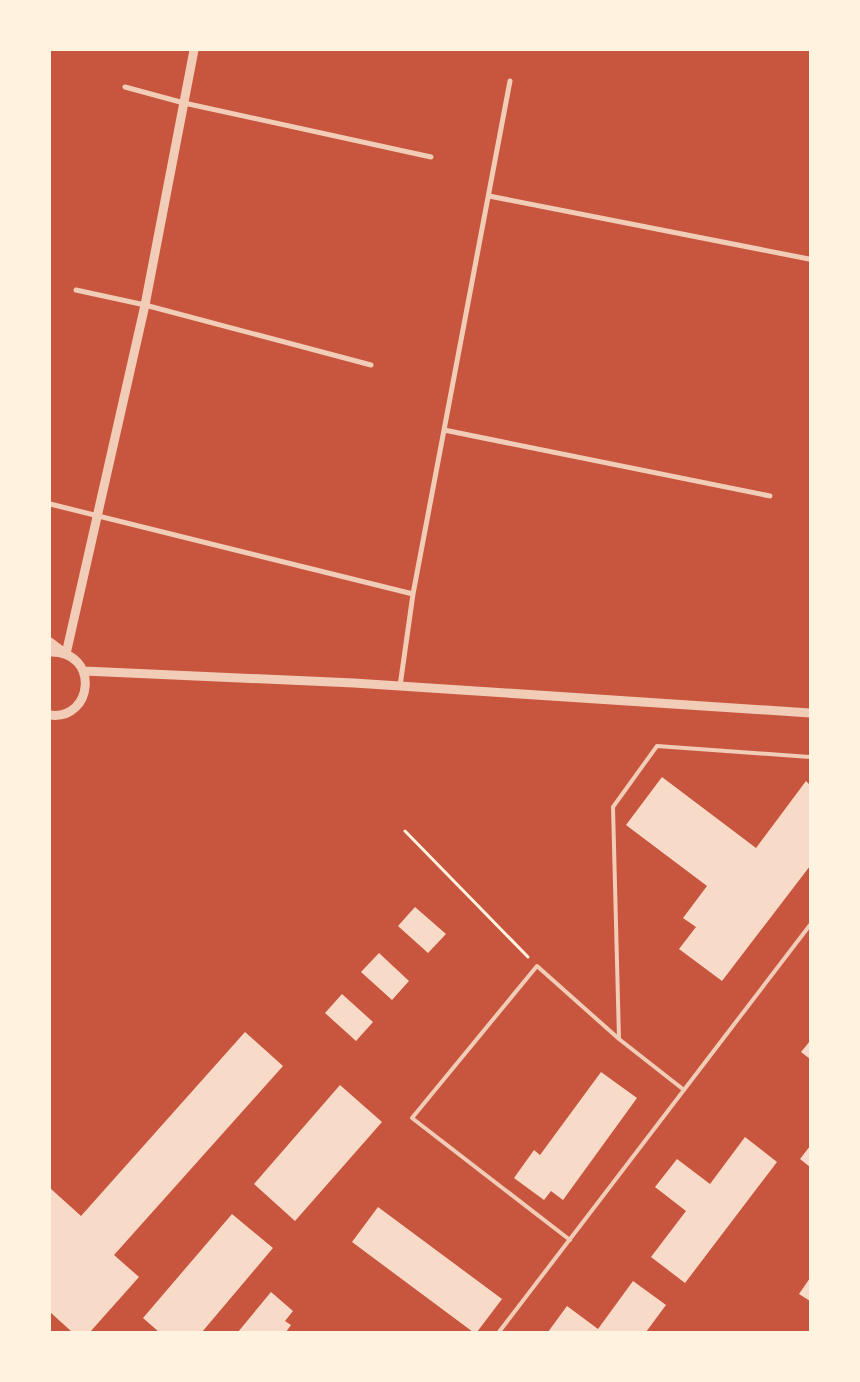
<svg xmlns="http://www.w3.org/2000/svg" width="860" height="1382" viewBox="0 0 860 1382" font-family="'Nunito Sans',sans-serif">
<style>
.building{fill:#f7dbc8}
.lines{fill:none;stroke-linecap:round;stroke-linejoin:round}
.path{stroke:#fff3e0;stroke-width:3}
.service{stroke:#f1ccb7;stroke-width:4}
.minor{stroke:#f1ccb7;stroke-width:5}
.tertiary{stroke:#f1ccb7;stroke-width:9}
</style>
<rect width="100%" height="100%" fill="#c8553d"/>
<!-- building -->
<path class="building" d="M662 777 756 848 806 781 810 785V866L722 981 679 949 696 927 683 918 707 886 626 825Z
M415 907 446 934 428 953 398 926Z
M379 953 409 981 392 1000 361 972Z
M342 994 373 1022 356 1041 325 1013Z
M245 1032 283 1066 114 1255 139 1277 90 1332H72L50 1312V1188L81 1216Z
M810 1041V1059L801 1052Z
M601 1072 637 1098 563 1200 551 1191 544 1200 514 1178 534 1150 540 1155Z
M340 1085 382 1122 295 1221 254 1184Z
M745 1137 777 1162 685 1283 651 1257 686 1211 655 1187 677 1159 710 1184Z
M810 1146V1167L800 1159Z
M378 1207 502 1299 477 1332H473L352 1242Z
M232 1214 273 1248 202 1332H159L143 1318Z
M810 1278V1301L799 1294Z
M633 1281 666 1305 646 1332H548L567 1306 598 1329Z
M271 1292 293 1311 285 1321 291 1325 286 1332H238Z"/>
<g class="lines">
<!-- path -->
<path class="path" d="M405 831 528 957"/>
<!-- service -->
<path class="service" d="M619 1039 613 807 657 746 810 757
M570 1240 412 1118 537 966 619 1039 684 1090
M499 1332 810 925"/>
<!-- minor -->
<path class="minor" d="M125 87 184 103 431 157
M489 196 809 259
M76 290 145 305 371 365
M444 430 770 496
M50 504 413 594
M400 686 413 594 510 81"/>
<!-- tertiary -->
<path class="tertiary" d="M50 642 66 654 145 305 194 50
M50 652C101 651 93 721 50 715
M84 671 354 683 810 713"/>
</g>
<!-- border -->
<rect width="860" height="1382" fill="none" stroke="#fff3e0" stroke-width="102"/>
</svg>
